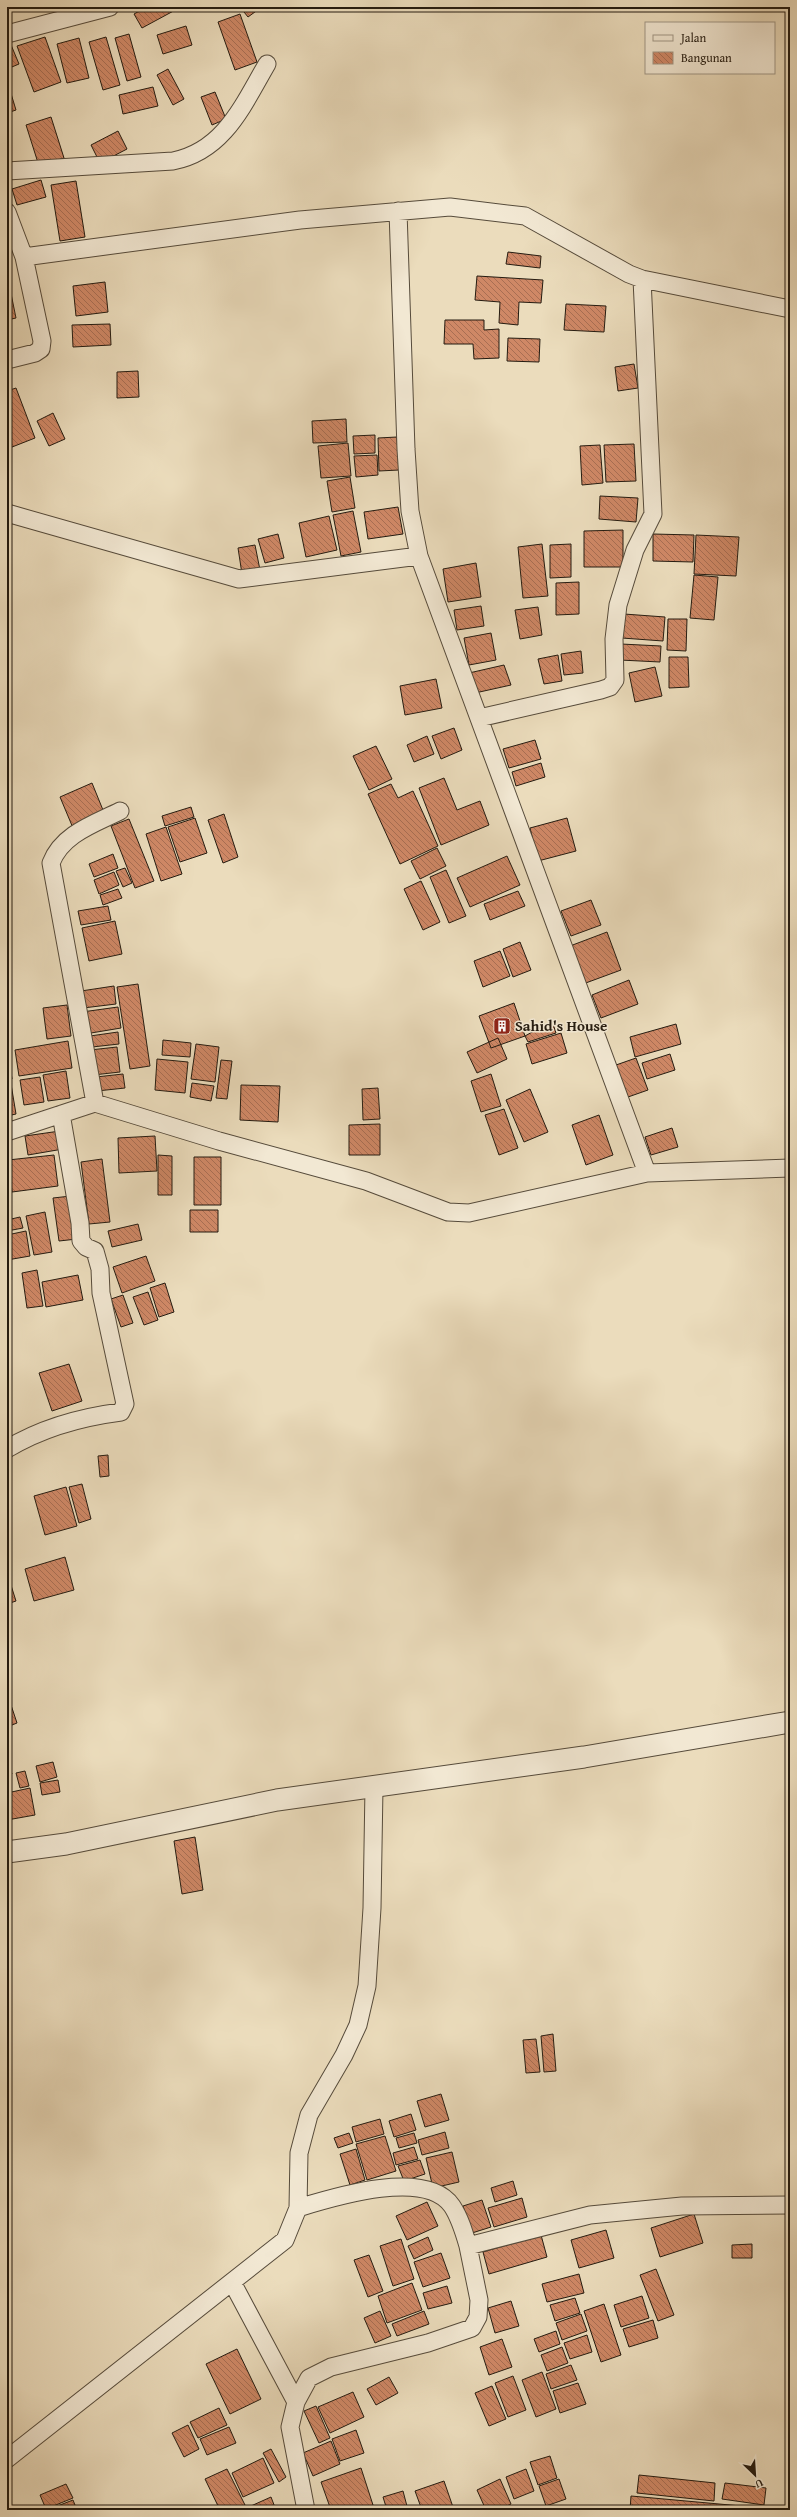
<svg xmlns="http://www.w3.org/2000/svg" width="797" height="2517" viewBox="0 0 797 2517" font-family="'Gentium Book Plus',serif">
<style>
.building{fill:url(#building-back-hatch);stroke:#241b10}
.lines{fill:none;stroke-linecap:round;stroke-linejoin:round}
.minor-casing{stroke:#564b3b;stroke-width:19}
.tertiary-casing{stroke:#564b3b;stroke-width:23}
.minor{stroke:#f2e8d3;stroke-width:17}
.tertiary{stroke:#f2e8d3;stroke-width:21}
.labels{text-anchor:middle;stroke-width:3;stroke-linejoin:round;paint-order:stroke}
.poi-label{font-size:15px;font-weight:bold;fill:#241b10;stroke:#f2e8d3;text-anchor:start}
</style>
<defs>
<pattern id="building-back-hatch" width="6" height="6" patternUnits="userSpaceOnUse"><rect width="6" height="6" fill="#cf8866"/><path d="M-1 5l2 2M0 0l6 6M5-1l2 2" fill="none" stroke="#a86e53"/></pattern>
</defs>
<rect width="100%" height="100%" fill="#ebdcbc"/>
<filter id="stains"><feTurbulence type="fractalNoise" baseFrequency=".005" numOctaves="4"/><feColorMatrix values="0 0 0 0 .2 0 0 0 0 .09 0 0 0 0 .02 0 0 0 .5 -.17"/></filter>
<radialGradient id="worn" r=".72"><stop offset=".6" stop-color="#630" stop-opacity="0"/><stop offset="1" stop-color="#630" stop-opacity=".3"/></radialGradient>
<!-- building -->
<path class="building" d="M147 7H179V8L142 28 134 14Z
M240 7H257L259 9 248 17Z
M240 14 257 62 235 70 218 22Z
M186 26 192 45 163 54 157 35Z
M129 34 141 77 127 81 115 38Z
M45 37 61 82 34 92 17 46Z
M106 37 120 85 103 90 89 42Z
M79 38 89 78 67 83 57 44Z
M9 40 19 64 7 69V41Z
M168 69 184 99 173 105 157 75Z
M7 87H9L16 110 7 113Z
M153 87 158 106 123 114 119 95Z
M215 92 226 119 212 125 201 97Z
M51 117 64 158 39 166 26 125Z
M118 131 127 149 100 163 91 145Z
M41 180 46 197 17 205 12 189Z
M76 181 85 237 60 241 51 185Z
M508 252 541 256 540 268 506 264Z
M7 274 16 318 7 320Z
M477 276 543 280 541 303 519 302 518 325 499 323 500 302 475 300Z
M105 282 108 312 76 316 73 286Z
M566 304 606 306 604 332 564 330Z
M445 320H484V330L499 329V358L474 359 473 344H444Z
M110 324 111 345 73 347 72 325Z
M508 338 540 339 539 362 507 361Z
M634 364 638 388 618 391 615 367Z
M138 371 139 397 117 398V372Z
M16 388 35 438 7 449V391Z
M53 413 65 439 49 446 37 421Z
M346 419 347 442 313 443 312 421Z
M375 435V453L354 454 353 436Z
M397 437 399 470 379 471 378 438Z
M348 443 351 476 321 478 318 446Z
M634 444 636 481 606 482 604 445Z
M600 445 603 483 582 485 580 446Z
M377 455 378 475 356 477 354 456Z
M350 477 355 508 332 512 327 481Z
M600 496 638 498 636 522 599 519Z
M398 507 403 534 368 539 364 512Z
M353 511 361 552 341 556 333 515Z
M329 516 337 550 306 557 299 523Z
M623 530V567H584V531Z
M278 534 284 558 265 563 258 539Z
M653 534 694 535 693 562 653 561Z
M696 535 739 537 736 576 694 574Z
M542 544 548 596 523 598 518 547Z
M571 544V577L550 578V545Z
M255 545 260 570 242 574 238 548Z
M476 563 481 597 448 602 443 569Z
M694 575 718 577 714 620 690 618Z
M579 582V614L556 615V583Z
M481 606 484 626 457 630 454 610Z
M538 607 542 635 520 639 515 610Z
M624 614 665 617 663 641 622 638Z
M668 619H687L686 651 667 650Z
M491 633 496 660 469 665 464 638Z
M621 644 661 646 660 662 620 660Z
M581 651 583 673 564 675 561 654Z
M558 655 562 681 544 684 538 659Z
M669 657H688L689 687 669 688Z
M504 665 511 685 475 693 469 673Z
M655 667 662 696 635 702 629 673Z
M436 679 442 708 405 715 400 686Z
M454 728 462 750 441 759 432 736Z
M427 736 434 754 414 762 407 745Z
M535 740 541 759 509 768 503 749Z
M376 746 392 779 369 790 353 756Z
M541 763 545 777 516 786 512 772Z
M444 778 457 810 480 801 489 825 441 845 419 788Z
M92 783 105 815 73 828 60 797Z
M391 784 398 798 413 791 438 846 400 864 368 794Z
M191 807 194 817 165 826 162 816Z
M224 814 238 857 223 863 208 820Z
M195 818 207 853 180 862 168 827Z
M567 818 576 851 538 861 530 828Z
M129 819 154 881 135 888 111 826Z
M166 827 182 874 161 881 146 834Z
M437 848 446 866 420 879 411 861Z
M113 854 118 868 94 877 89 864Z
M507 856 520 885 470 907 457 878Z
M125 868 132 883 123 887 116 871Z
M446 870 466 916 449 923 430 877Z
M114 872 119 885 99 894 94 880Z
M421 881 440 922 423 930 404 889Z
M118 889 122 898 103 905 100 895Z
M518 891 525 906 490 920 484 904Z
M591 900 601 925 571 936 561 911Z
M108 906 111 920 81 925 78 911Z
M115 921 122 954 89 961 82 928Z
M607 932 621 970 583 984 570 946Z
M520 942 531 970 513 977 503 949Z
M500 951 510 976 483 987 474 961Z
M629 980 638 1004 601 1018 592 995Z
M138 984 150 1066 130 1069 117 987Z
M114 986 116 1004 83 1008 81 991Z
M514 1003 525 1036 491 1048 479 1016Z
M67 1005 71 1036 47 1039 43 1008Z
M118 1007 121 1028 85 1034 82 1012Z
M552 1021 556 1033 528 1042 525 1036Z
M676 1024 681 1044 635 1057 630 1037Z
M118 1032 119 1044 92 1047 90 1036Z
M561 1033 567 1053 532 1064 526 1044Z
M498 1038 507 1059 477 1073 467 1052Z
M163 1040 191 1043 190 1057 162 1055Z
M68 1041 72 1068 19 1076 15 1050Z
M196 1044 219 1047 215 1082 191 1079Z
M7 1046 12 1079 7 1080Z
M117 1047 120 1072 93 1075 90 1050Z
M670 1054 675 1070 647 1079 642 1063Z
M636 1058 648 1090 628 1097 616 1065Z
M157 1059 188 1062 185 1093 155 1090Z
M221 1060 232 1061 227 1099 216 1098Z
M66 1071 70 1098 48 1101 43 1075Z
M123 1074 125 1088 97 1091 96 1077Z
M491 1074 501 1106 481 1112 471 1081Z
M40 1077 44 1102 24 1105 20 1080Z
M192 1083 214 1086 211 1101 190 1097Z
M11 1084 16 1114 7 1116V1085Z
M241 1085 280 1086 278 1122 240 1120Z
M378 1088 380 1119 363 1120 362 1089Z
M530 1089 548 1132 524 1142 506 1100Z
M504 1109 518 1148 499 1155 485 1115Z
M599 1115 613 1155 586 1165 572 1125Z
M380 1124V1155H349V1125Z
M672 1128 678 1147 651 1155 645 1137Z
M60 1131 63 1149 28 1155 25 1136Z
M155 1136 157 1171 119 1173 118 1138Z
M54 1155 58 1186 12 1192 8 1160Z
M158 1155 172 1156V1195H158Z
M194 1157H221V1205H194Z
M102 1159 110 1222 89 1224 81 1162Z
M71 1196 77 1239 59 1241 53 1198Z
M190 1210H218V1232H190Z
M45 1212 52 1252 34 1255 26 1216Z
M20 1217 23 1228 7 1231V1220Z
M138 1224 142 1240 112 1247 108 1231Z
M26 1231 30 1256 7 1260V1235Z
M146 1256 155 1281 122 1293 113 1267Z
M37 1270 43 1306 27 1308 22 1273Z
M78 1275 83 1300 46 1307 42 1282Z
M165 1283 174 1312 159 1317 150 1288Z
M148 1292 158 1320 144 1325 133 1297Z
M123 1295 133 1323 121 1327 111 1299Z
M69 1364 82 1401 52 1411 39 1373Z
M108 1455 109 1476 100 1477 98 1456Z
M82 1484 91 1519 79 1523 69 1487Z
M66 1487 77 1526 45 1535 34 1496Z
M65 1557 74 1590 34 1601 25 1569Z
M9 1579 16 1601 7 1604V1580Z
M7 1699H9L17 1723 7 1727Z
M7 1760 12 1774 7 1776Z
M53 1762 57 1777 40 1782 36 1766Z
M25 1771 29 1786 20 1788 16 1773Z
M58 1780 60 1792 42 1795 40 1783Z
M30 1788 35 1815 7 1820V1793Z
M195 1837 203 1890 182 1894 174 1841Z
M553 2034 556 2071 544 2072 541 2036Z
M536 2039 540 2072 526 2073 523 2040Z
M441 2094 449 2120 425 2127 417 2101Z
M411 2114 416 2130 394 2137 389 2121Z
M380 2119 384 2134 356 2142 352 2127Z
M445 2132 449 2148 422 2155 418 2140Z
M349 2133 353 2143 338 2148 334 2138Z
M414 2133 417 2143 399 2148 396 2138Z
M385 2136 396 2171 367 2180 356 2144Z
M414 2147 418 2159 396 2165 393 2153Z
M356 2149 365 2180 350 2185 340 2154Z
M452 2152 459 2182 433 2188 426 2158Z
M420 2160 425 2174 404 2181 398 2166Z
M513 2181 517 2195 495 2202 491 2188Z
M522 2198 527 2217 494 2227 488 2208Z
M482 2200 491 2227 472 2233 463 2206Z
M427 2202 438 2226 407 2240 396 2216Z
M694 2214 703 2243 660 2257 651 2228Z
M606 2230 614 2258 579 2268 571 2240Z
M541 2235 547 2257 489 2274 483 2252Z
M428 2237 433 2250 414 2259 408 2246Z
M401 2239 414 2279 393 2286 380 2246Z
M752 2244V2258H732V2245Z
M441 2253 450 2278 423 2287 414 2262Z
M369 2255 383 2291 368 2297 354 2260Z
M656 2269 674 2315 658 2321 640 2275Z
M579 2274 584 2293 547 2302 542 2284Z
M412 2283 422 2310 387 2323 378 2296Z
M447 2286 452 2303 428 2309 423 2293Z
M642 2296 649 2318 621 2327 614 2305Z
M575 2298 580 2313 555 2321 550 2305Z
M511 2301 519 2326 495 2333 488 2308Z
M604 2304 621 2355 601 2362 584 2311Z
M380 2311 391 2336 375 2343 364 2318Z
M424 2311 429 2324 397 2336 392 2324Z
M581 2314 587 2331 562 2340 556 2323Z
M653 2320 658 2338 629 2347 623 2329Z
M556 2331 560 2344 539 2352 534 2339Z
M587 2335 592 2352 570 2359 564 2343Z
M502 2339 512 2367 489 2375 480 2347Z
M562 2347 568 2363 547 2371 541 2355Z
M237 2349 261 2399 230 2414 206 2364Z
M571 2365 577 2380 551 2389 546 2374Z
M542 2372 556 2409 536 2417 522 2380Z
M513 2376 526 2410 508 2417 495 2383Z
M389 2377 398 2393 376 2405 367 2389Z
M578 2383 586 2404 560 2413 553 2391Z
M492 2386 506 2419 489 2426 475 2393Z
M353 2392 364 2417 330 2433 318 2407Z
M316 2406 330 2438 319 2443 304 2411Z
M219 2408 227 2425 198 2438 190 2422Z
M188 2425 199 2449 184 2457 172 2433Z
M229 2427 236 2443 207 2455 200 2439Z
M356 2430 364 2453 340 2461 332 2439Z
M331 2441 340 2464 313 2476 303 2453Z
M271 2449 286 2477 279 2482 263 2453Z
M550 2456 557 2478 538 2485 530 2462Z
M263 2458 274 2483 243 2497 232 2473Z
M361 2468 373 2505 358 2510H331L321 2482Z
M227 2469 245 2505 235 2510H220L205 2479Z
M526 2469 534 2491 514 2499 506 2477Z
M639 2475 715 2483 714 2501 637 2493Z
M500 2479 511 2504 498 2510H486L477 2490Z
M559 2479 566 2499 546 2506 539 2486Z
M444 2481 454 2510H422L415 2491Z
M725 2483 766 2488 764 2505 722 2499Z
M66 2484 73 2498 46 2509 40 2495Z
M403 2491 408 2510H387L383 2497Z
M631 2496 785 2510H630Z
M271 2497 276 2510H242Z
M73 2500 77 2510H47Z"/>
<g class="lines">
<defs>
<path id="minor" d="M7 34 110 7
M7 171 173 161C224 151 243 105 267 64
M398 211 406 449 410 511 419 556 647 1173
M7 212 24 257 300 220 450 207 525 216 629 274 642 279 790 309
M7 360 35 353 41 349 42 341 24 257
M7 513 239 579 419 556
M479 718 601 690 610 687 615 680 614 639 618 605 635 550 653 514 642 279
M95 1103 51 863C62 834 94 824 120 811
M7 1132 95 1103 219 1141 366 1181 448 1212 469 1213 647 1173 790 1168
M7 1449C40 1429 82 1417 121 1412L125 1404 101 1293 100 1269 95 1251 86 1247 81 1241 80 1223 61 1114
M298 2208C334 2197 426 2168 452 2206 460 2218 464 2232 468 2246
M232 2282 296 2402
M7 2459 285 2240 298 2208 299 2153 309 2115 344 2055 358 2025 367 1986 372 1908 374 1787
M306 2510 290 2427 296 2402 309 2378 331 2367 428 2343 472 2328 478 2317 479 2300 468 2246 590 2215 682 2206 790 2205"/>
<path id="tertiary" d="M7 1852 66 1844 277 1800 584 1757 790 1722"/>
</defs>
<!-- minor casing -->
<use href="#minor" class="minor-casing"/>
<!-- tertiary casing -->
<use href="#tertiary" class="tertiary-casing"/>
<!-- minor -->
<use href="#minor" class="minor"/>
<!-- tertiary -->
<use href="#tertiary" class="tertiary"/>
</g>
<!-- icons -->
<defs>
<symbol id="building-square" viewBox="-11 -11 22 22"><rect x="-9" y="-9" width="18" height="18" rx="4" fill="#8f2418" stroke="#f2e8d3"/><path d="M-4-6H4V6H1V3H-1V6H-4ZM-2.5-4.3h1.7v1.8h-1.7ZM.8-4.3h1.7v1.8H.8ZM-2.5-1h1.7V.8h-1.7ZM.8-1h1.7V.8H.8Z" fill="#fff"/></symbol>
</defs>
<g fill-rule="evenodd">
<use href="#building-square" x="492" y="1016" width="20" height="20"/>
</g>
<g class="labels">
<!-- poi labels -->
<g class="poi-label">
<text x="515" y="1031">Sahid's House</text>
</g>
</g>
<!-- margin -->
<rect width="797" height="2517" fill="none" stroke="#ebdcbc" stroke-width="24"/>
<rect x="8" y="8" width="781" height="2501" fill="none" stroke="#241b10" stroke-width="2"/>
<rect x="12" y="12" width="773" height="2493" fill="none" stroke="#241b10"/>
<!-- legend -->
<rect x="645" y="22" width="130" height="52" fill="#f2e8d3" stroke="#a09685"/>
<rect x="653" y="35" width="20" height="6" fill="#f2e8d3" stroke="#a09685"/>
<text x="681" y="42" font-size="12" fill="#241b10">Jalan</text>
<rect x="653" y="52" width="20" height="12" fill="url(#building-back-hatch)" stroke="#a09685"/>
<text x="681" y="62" font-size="12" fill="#241b10">Bangunan</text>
<!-- north arrow -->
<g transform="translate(755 2475) rotate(155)" stroke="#f2e8d3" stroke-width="3" paint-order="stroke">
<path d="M0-3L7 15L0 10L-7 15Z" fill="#241b10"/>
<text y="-6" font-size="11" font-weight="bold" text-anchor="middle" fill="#241b10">U</text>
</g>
<rect width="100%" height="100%" filter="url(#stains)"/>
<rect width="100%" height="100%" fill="url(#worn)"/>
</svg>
